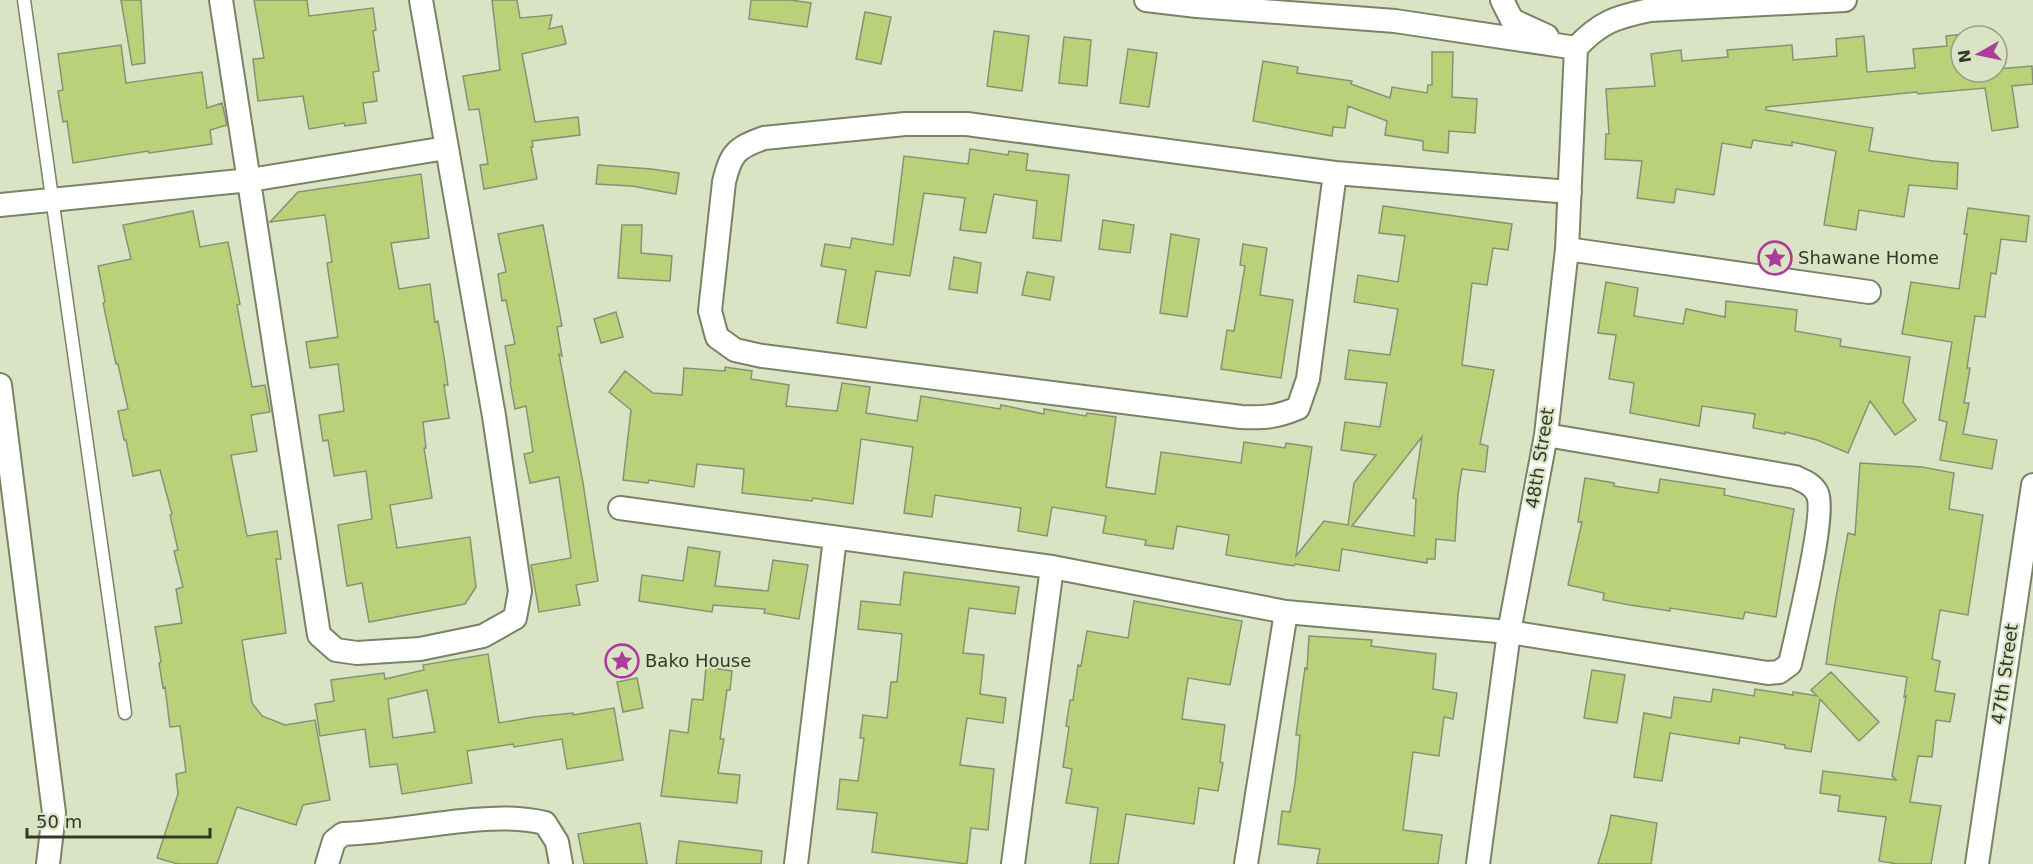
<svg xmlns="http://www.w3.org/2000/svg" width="2033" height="864" viewBox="0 0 2033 864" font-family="'DejaVu Sans',sans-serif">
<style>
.building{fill:#b9d27a;stroke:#889174;stroke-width:1.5;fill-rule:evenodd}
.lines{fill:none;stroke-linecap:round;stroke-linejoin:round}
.lane-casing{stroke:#798365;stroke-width:15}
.street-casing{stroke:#798365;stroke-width:26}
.lane{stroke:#fff;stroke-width:12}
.street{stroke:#fff;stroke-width:22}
.labels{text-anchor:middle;stroke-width:4.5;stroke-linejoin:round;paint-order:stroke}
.poi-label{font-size:18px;fill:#33372a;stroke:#dae4c4;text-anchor:start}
.street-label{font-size:18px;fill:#33372a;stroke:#dae4c4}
</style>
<rect width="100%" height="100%" fill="#dae4c4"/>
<!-- building -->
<path class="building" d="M121 0H141L145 63 132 65Z
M254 0H307L309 16 373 8 376 30 373 31 379 71 373 72 377 101 363 103 366 123 345 126 344 123 309 129 303 96 258 101 253 59 264 58Z
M492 0H517L520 18 552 15 549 29 562 26 566 44 522 54 535 122 578 117 580 135 532 141 533 147H531L537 179 484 189 480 165 488 164 479 109 469 110 463 76 500 70Z
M751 0H790L811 3 807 27 749 19Z
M865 12 891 17 881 64 856 59Z
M994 31 1029 36 1022 91 987 86Z
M1974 33 1975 36H1961V72H1997V69L2032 66 2033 84 2012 86 2018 127 1992 131 1985 88 1918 94 1917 92 1766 107V110L1873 128 1869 151 1933 161 1958 163 1957 189 1909 185 1904 217 1859 210 1856 230 1824 225 1836 151 1792 142V146L1753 140 1751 148 1722 143 1714 195 1676 189 1674 203 1637 198 1642 161 1605 159 1606 134H1609L1606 89 1655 86 1651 54 1681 50 1682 61 1728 57 1727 50 1792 45 1793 60 1837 56 1836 39 1864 36 1867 72 1915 68 1913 49 1947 46 1946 36Z
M1064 37 1091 40 1087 86 1059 83Z
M121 45 126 83 202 72 207 108 222 103 227 125 210 130 212 144 149 153 148 151 73 163 67 121 63 122 58 91 63 90 58 54Z
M1128 49 1157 53 1149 107 1120 103Z
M1432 52H1453L1452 97 1477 99 1475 133 1449 131 1448 153 1423 150V141L1385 135 1387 121 1348 106 1345 128 1333 127 1332 136 1253 121 1263 61 1298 67 1297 73 1352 81 1351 84 1390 98 1392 87 1427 93 1428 85H1432Z
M970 149 1008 155 1009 151 1028 154 1026 170 1069 175 1061 241 1033 238 1037 201 994 194 986 233 960 230 965 198 924 193 910 276 876 271 866 328 837 323 846 270 821 266 825 244 850 248 852 238 893 245 904 156 968 164Z
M598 165 651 169 679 173 676 194 632 186 596 184Z
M421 174 429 238 391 243 399 289 430 284 435 322 438 321 444 357 448 385H444L449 418 423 422 426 448H424L432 498 390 505 397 548 470 537 476 587 465 604 369 622 362 583 347 586 338 525 372 519 366 471 334 476 328 440 323 441 319 415 344 411 338 364 310 368 306 342 338 337 327 263 332 262 325 215 270 222 298 192Z
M1383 206 1512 224 1508 250 1493 248 1487 285 1472 283 1462 365 1494 370 1480 444 1488 446 1485 472 1462 469 1458 494 1455 541 1436 539 1435 559H1427V563L1342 549 1339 571 1295 564 1294 566 1226 555 1229 535 1177 526 1173 549 1145 545 1146 540 1103 533 1106 516 1052 507 1047 536 1018 531 1021 508 935 495 932 517 904 513 913 447 861 439 853 504 813 498 812 501 742 493 744 469 697 464 694 487 649 480 648 483 623 480 631 410 609 392 625 371 653 393 682 395 684 368 725 371V367L752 371 751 379 789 385 786 406 837 411 842 383 870 387 866 413 917 421 921 396 1000 409 1001 405 1044 414V409L1086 416 1087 413 1116 417 1106 487 1153 494H1155L1161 452 1241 463 1244 442 1285 448 1286 443 1312 447 1296 556 1324 521 1348 525 1354 483 1376 455 1341 450 1345 422 1380 427 1387 383 1345 379 1349 350 1390 355 1398 309 1354 302 1358 275 1398 282 1405 236 1379 233ZM1422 437 1413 498 1416 499 1414 536 1352 526Z
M1968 208 2029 216 2026 242 2001 239 1996 274 1991 273 1985 317 1975 316 1967 368H1970L1964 403H1969L1963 434 1997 440 1992 469 1940 460 1947 422 1939 420 1952 342 1902 334 1911 282 1959 289 1967 234H1964Z
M193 211 200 247 228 242 240 304 237 305 252 387 265 385 270 412 251 415 257 451 231 455 247 536 277 531 281 559H276L286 633 242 640 252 703 262 716 285 725 315 720 330 800 303 805 296 825 237 807 217 864H178L157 858 178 794 176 774 186 772 180 726 170 727 165 687 163 688 159 663 161 662 155 627 182 623 176 589 183 587 174 551 178 550 170 515 172 514 160 470 133 476 126 440H124L118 411 128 409 118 364H116L103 303 105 302 98 266 131 259 123 225Z
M1103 220 1134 225 1130 253 1099 249Z
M543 225 562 326 557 327 562 356 559 354 583 483 598 581 576 585 580 605 539 612 531 565 571 558 559 477 530 483 524 454 533 452 526 406 515 409 510 382 511 381 505 346 515 344 506 300 502 301 498 274 506 272 498 234Z
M622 225H642L641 253 672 256 670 281 618 278Z
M1171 234 1199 239 1187 317 1160 313Z
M1243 244 1267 248 1260 295 1293 300 1281 378 1221 369 1227 330 1234 331 1245 266 1240 265Z
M954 257 981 263 977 293 949 289Z
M1027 272 1054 277 1050 300 1022 295Z
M1606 282 1638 288 1634 316 1683 324 1686 309 1725 317 1726 301 1797 310 1795 331 1841 339 1840 346 1910 357 1903 402 1916 420 1895 435 1870 401 1848 453 1817 440 1785 432V434L1753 428 1755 414 1702 406 1699 426 1630 413 1634 383 1609 379 1616 335 1598 333Z
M616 312 623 337 601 343 594 319Z
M1860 463 1922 467 1954 473 1949 509 1983 515 1968 615 1940 610 1932 659 1940 661 1935 691 1955 694 1950 722 1936 720 1932 757 1918 756 1910 802 1941 806 1931 864H1898L1879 861 1886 817 1838 811 1840 796 1820 793 1823 771 1896 780 1892 776 1906 696 1904 697 1907 677 1826 664 1835 603 1848 533 1855 535Z
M1585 478 1614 483V486L1658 493 1660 479 1725 489 1724 495 1794 509 1776 617 1745 612 1743 619 1670 608V611L1630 605 1603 600 1604 593 1568 585 1582 522H1578Z
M688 547 720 552 715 586 768 591 773 560 808 565 799 619 764 613 765 609 713 605 712 612 639 601 642 575 683 581Z
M904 572 1019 587 1015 614 969 608 963 653 984 655 980 694 1006 698 1003 723 967 718 960 765 994 769 988 830 971 828 967 864 872 852 877 813 837 809 840 779 858 781 864 738H860L863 715 887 718 891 682H897L902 634 858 629 861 601 900 605Z
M1134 601 1242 621 1230 685 1188 678 1182 719 1225 725 1220 762 1223 763 1218 791 1199 788 1194 824 1126 814 1118 864H1090L1098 808 1066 803 1072 769 1063 767 1069 727 1066 726 1070 700H1073L1078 665 1081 666 1087 631 1128 638Z
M1309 636 1372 640 1371 646 1436 654 1433 689 1457 693 1453 719 1444 717 1439 756 1413 752 1403 830 1442 835 1438 864H1317L1320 849 1278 844 1282 811 1290 812 1295 783 1300 735H1296L1305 668 1307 669Z
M488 654 499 723 533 717 573 713V715L614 708 623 760 567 769 562 739 514 747 513 744 467 751 472 783 402 794 397 764 370 767 365 729 320 736 315 704 334 701 331 680 384 673 385 679 424 670 423 665ZM427 690 435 732 393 738 388 699Z
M706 667 732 671 730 690H727L720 739H724L718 773 740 775 737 803 661 796 670 730 688 733 692 699 703 700Z
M1592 670 1625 675 1617 723 1584 718Z
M1831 672 1879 722 1859 741 1820 699 1811 752 1785 748V745L1740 737 1739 744 1670 733 1662 781 1634 777 1644 713 1671 718 1674 697 1711 702 1713 689 1754 696 1755 689 1793 695V692L1817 696 1811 690Z
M637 678 643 708 623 712 617 682Z
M1611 815 1657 823 1651 864H1598L1608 831Z
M640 823 647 864H584L578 834Z
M679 841 762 851 761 864H676Z"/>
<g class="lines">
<defs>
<path id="lane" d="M24 0 125 713"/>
<path id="street" d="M221 0 319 635 336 650 357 653 420 649 483 636 515 618 520 591 494 416 421 0
M1146 0 1197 6 1395 21 1576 48
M1502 0 1512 20 1547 36
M1576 48C1600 22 1616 17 1650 10L1845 0
M1335 173 1308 379 1298 408C1277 417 1264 418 1241 417L762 356 735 350 717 337 710 311 724 182C731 153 736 148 764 138L905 124H967L1335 173 1570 192
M0 205 250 180 446 148
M1567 249 1869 292
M0 385 54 813 48 864
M620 508 1052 567 1286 612 1509 632 1768 673 1779 672 1790 664C1796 637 1827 511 1817 493 1812 484 1804 481 1795 477L1546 435
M327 864 334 841 343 834C386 832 429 824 472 820 497 818 520 817 545 823L557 842 561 864
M796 864 835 538
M1013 864 1052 567
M1246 864 1286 612
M1478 864 1509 632 1546 435 1567 249 1576 48
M1977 864 2033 485"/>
</defs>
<!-- lane casing -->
<use href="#lane" class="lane-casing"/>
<!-- street casing -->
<use href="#street" class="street-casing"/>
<!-- lane -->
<use href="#lane" class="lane"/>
<!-- street -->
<use href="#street" class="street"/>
</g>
<!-- icons -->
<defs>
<symbol id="sight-ring" viewBox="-11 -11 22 22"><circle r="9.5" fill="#dae4c4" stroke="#ab3c9a" stroke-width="1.5"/><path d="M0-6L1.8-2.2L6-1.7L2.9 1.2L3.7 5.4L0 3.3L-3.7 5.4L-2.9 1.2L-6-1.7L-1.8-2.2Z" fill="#ab3c9a"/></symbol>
</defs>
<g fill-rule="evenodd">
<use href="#sight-ring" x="1756" y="239" width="38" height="38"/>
<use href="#sight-ring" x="603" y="642" width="38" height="38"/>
</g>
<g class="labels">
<!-- poi labels -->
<g class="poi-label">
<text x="1798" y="264">Shawane Home</text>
<text x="645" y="667">Bako House</text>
</g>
<!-- street labels -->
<g class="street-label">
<text transform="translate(1540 458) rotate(-81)" y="6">48th Street</text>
<text transform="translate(2005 674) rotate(-82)" y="6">47th Street</text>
</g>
</g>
<!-- north arrow -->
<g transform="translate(1979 54) rotate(261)"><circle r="28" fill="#dae4c4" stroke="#979f86" stroke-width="1.5"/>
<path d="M0-4.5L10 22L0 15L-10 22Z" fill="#ab3c9a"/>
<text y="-9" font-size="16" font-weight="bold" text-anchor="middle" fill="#33372a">N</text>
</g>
<!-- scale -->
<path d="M27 828v9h183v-9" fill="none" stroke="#33372a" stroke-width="3"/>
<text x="36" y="828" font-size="18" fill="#33372a" stroke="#dae4c4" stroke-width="4.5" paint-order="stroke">50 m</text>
</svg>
